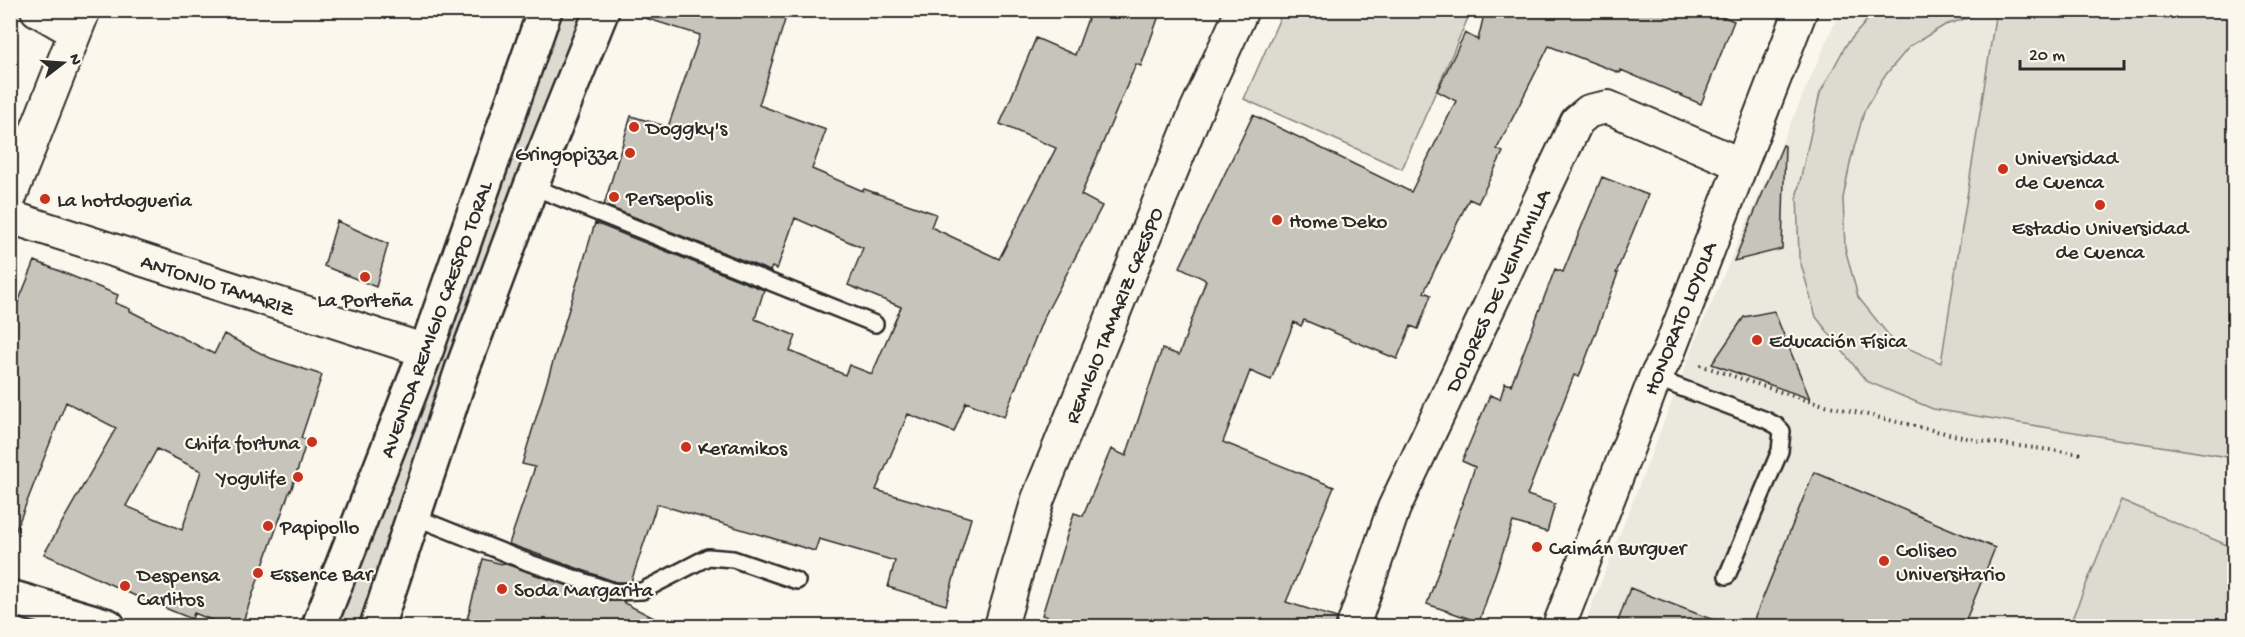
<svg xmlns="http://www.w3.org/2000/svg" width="2245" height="637" viewBox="0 0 2245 637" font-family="'Gochi Hand',sans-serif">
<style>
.built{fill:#ebe8de}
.green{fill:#dddad0;stroke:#84827e;stroke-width:1.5}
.building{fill:#c7c4bc;stroke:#2b2b2b;stroke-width:1.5;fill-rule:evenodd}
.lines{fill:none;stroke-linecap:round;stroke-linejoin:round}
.service-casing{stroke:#2b2b2b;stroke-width:20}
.minor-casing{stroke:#2b2b2b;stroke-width:36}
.tertiary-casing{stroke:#2b2b2b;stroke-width:38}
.secondary-casing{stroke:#2b2b2b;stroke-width:38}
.path{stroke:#2b2b2b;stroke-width:4;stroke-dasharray:1.5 4.5;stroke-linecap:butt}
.service{stroke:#fbf7ec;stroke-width:15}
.minor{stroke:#fbf7ec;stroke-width:32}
.tertiary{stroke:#fbf7ec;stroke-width:33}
.secondary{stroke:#fbf7ec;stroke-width:33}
.poi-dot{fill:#c8321e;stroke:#fbf7ec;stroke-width:2}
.labels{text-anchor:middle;stroke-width:4.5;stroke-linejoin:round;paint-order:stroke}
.poi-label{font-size:21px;fill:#2b2b2b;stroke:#fbf7ec;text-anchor:start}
.street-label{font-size:21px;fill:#2b2b2b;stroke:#fbf7ec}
</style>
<rect width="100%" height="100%" fill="#fbf7ec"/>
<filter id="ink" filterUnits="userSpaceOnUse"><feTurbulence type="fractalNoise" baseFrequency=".0167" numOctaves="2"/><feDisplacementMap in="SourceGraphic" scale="12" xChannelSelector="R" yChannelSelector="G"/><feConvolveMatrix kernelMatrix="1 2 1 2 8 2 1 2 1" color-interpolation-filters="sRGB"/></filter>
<g filter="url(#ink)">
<!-- built -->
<path class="built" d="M1840 11H2234V626H1584L1701 327Z"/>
<!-- green -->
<path class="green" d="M554 11H595L367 626H329Z
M1283 11H1471L1402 169 1244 99Z
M1875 11H1991L1945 25 1910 46 1883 78 1864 112 1851 159 1843 198 1845 248 1858 297 1894 342 1941 363 1996 11H2234V458L1933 409 1866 381 1816 317 1799 257 1797 194 1820 93 1846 45Z
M2121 500 2234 548V626H2069Z"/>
<!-- building -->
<path class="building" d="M643 10H788L759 105 826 130 812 169 863 191 864 189 936 214 931 227 999 259 1056 148 1000 124 1036 38 1075 55 1091 10H1161L1141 66 1136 64 1081 195 1102 206 1043 319 1004 417 966 402 954 432 908 414 876 490 971 518 946 605 888 587 895 561 819 539 815 551 657 504 631 582H616L509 544 535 467 522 464 595 223 764 290 755 319 796 336 790 351 845 375 849 365 872 374 901 307 848 285 863 248 795 218 777 269 772 267 770 271 604 205 631 116 668 127 700 35 642 17Z
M1485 10H1708L1734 21 1701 104 1621 70 1620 73 1549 46 1497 149 1503 152 1478 203 1469 199 1424 292 1431 295 1418 329 1411 326 1397 359 1304 320 1301 326 1294 322 1271 380 1250 371 1223 442 1334 487 1286 602 1337 618 1335 627H1078L1042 615 1074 513 1083 516 1111 449 1126 456 1162 349 1179 355 1206 280 1180 267 1253 115 1411 192 1456 101 1437 91 1465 33 1478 40Z
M1783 145 1785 146 1782 249 1734 261Z
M1602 177 1648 195 1616 273H1618L1579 377 1574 375 1527 495 1555 504 1547 532 1513 522 1479 622 1427 604 1475 467 1462 461 1490 395 1500 399 1505 383 1511 385 1555 269 1563 272Z
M337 221 388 244 376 287 324 266Z
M35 261 118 295 115 303 130 309V311L214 354 224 334 270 358 322 375 301 438 307 440 291 491 290 490 241 627H229L194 613 192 619 140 598 44 554 116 428 66 402 12 540 10 539V322ZM157 449 201 471 182 530 126 506Z
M1774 311 1810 399 1712 364 1744 317Z
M1814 472 1995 548 1963 627H1751Z
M483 559 502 564 503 563 612 601H625L624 603 672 627H465Z
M1630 588 1724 624V627H1616Z"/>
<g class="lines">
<defs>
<path id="service" d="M531 186 875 324
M1655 378 1766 420 1777 426 1782 431 1780 451 1727 576
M415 517 530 563 615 592 642 591 708 557 733 559 797 581"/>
<path id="minor" d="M37 10 75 32
M10 197 84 10
M10 217 426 351
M1001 626 1038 499 1196 111 1242 10
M1353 626 1394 508 1577 121 1589 111 1608 107 1740 164
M1559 626 1655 378 1668 354 1801 10"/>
<path id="tertiary" d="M10 597 108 626"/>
<path id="secondary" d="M319 626 426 351 545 10
M377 626 462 370 531 186 602 10"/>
</defs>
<!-- service casing -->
<use href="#service" class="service-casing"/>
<!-- minor casing -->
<use href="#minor" class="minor-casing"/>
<!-- tertiary casing -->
<use href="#tertiary" class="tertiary-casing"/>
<!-- secondary casing -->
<use href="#secondary" class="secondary-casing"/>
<!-- path -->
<path class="path" d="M1700 365 1808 401 1979 441 2082 454"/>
<!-- service -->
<use href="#service" class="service"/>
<!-- minor -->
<use href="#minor" class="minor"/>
<!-- tertiary -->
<use href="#tertiary" class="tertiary"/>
<!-- secondary -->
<use href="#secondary" class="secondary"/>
</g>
</g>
<!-- markers -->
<g class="poi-dot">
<circle cx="634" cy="127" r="6"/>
<circle cx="630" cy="153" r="6"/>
<circle cx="2003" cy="169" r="6"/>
<circle cx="614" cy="197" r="6"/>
<circle cx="45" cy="199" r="6"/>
<circle cx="2100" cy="205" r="6"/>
<circle cx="1277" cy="220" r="6"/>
<circle cx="365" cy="277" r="6"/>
<circle cx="1757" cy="340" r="6"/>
<circle cx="312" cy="442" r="6"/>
<circle cx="686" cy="447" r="6"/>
<circle cx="298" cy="477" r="6"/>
<circle cx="268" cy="526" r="6"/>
<circle cx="1537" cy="547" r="6"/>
<circle cx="1884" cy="561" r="6"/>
<circle cx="258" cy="573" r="6"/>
<circle cx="125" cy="586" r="6"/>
<circle cx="502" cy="589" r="6"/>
</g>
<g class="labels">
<!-- poi labels -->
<g class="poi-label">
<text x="646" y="134">Doggky's</text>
<text x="618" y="160" text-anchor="end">Gringopizza</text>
<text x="2015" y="164">Universidad<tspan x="2015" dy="24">de Cuenca</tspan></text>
<text x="626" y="204">Persepolis</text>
<text x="57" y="206">La hotdogueria</text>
<text x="1289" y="227">Home Deko</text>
<text x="2100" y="234" text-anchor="middle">Estadio Universidad<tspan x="2100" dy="24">de Cuenca</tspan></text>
<text x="365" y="306" text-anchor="middle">La Porteña</text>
<text x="1769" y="347">Educación Física</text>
<text x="300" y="449" text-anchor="end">Chifa fortuna</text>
<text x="698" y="454">Keramikos</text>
<text x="286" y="484" text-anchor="end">Yogulife</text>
<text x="280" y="533">Papipollo</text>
<text x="1549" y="554">Caimán Burguer</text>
<text x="1896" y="556">Coliseo<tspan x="1896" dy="24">Universitario</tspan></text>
<text x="270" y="580">Essence Bar</text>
<text x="137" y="581">Despensa<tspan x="137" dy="24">Carlitos</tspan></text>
<text x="514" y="596">Soda Margarita</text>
</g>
<!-- street labels -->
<g class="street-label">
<text transform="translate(218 284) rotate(18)" y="7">ANTONIO TAMARIZ</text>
<text transform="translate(1497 290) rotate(-65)" y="7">DOLORES DE VEINTIMILLA</text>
<text transform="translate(1113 315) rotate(-68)" y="7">REMIGIO TAMARIZ CRESPO</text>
<text transform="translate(1679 318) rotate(-68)" y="7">HONORATO LOYOLA</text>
<text transform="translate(435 319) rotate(-70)" y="7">AVENIDA REMIGIO CRESPO TORAL</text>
</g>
</g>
<!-- margin -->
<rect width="2245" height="637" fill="none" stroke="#fbf7ec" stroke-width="36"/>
<rect x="18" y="18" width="2209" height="601" fill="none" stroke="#2b2b2b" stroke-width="2" filter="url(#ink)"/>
<!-- north arrow -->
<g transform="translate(63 63) rotate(73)" stroke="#fbf7ec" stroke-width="4.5" paint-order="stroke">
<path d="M0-4.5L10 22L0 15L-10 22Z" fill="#2b2b2b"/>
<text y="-9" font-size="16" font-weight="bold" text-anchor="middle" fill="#2b2b2b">N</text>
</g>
<!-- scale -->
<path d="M2020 60v9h104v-9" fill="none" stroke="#2b2b2b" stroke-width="3"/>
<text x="2029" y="60" font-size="18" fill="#2b2b2b" stroke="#fbf7ec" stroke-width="4.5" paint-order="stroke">20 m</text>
</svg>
